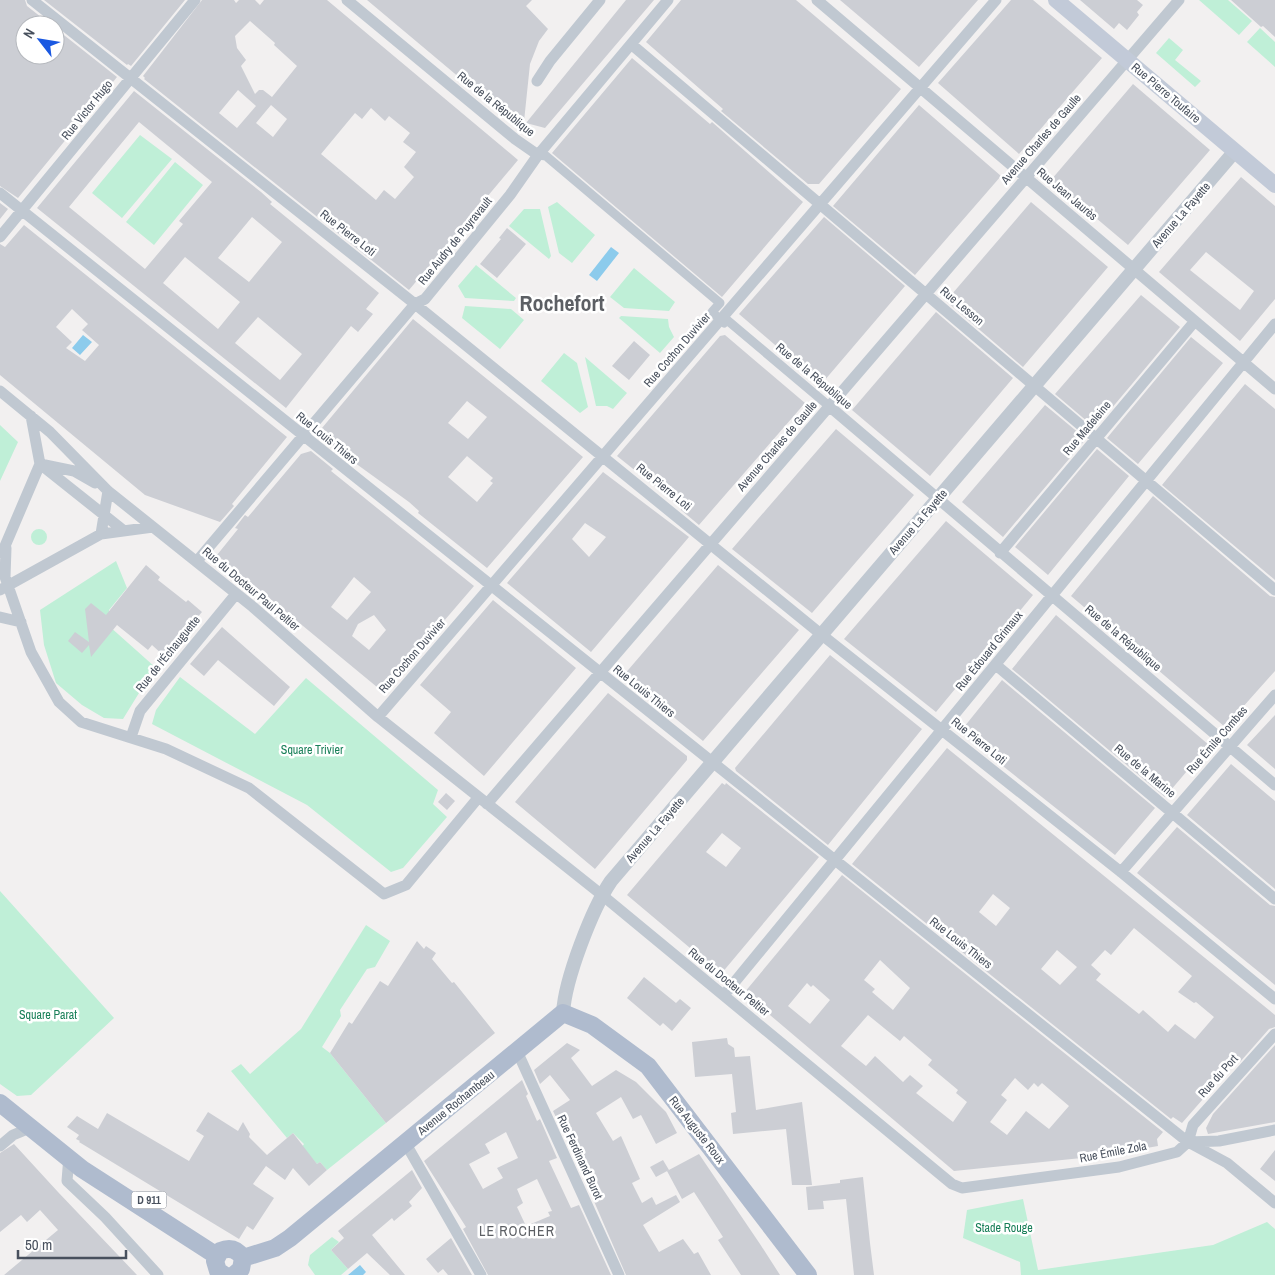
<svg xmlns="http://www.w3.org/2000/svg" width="1275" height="1275" viewBox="0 0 1275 1275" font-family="'Archivo Narrow',sans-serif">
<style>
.green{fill:#bfefd7}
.water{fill:#8ccbec}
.building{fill:#ccced4;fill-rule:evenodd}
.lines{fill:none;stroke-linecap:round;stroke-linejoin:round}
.pedestrian{stroke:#c0c8d1;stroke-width:9}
.minor{stroke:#c0c8d1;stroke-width:11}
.tertiary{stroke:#c0c8d1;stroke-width:14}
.secondary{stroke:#c2cad8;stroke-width:16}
.primary{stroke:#afbbce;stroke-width:18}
.labels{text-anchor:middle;stroke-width:5;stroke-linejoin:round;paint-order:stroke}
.shield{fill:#fff;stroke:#7f848e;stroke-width:1}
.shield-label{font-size:11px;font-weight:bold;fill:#48505d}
.street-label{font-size:12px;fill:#48505d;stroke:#fff}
.park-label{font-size:12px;fill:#187f58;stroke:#fff}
.neighbourhood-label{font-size:14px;letter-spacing:1px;fill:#5c5f64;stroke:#fff}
.town-label{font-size:22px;font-weight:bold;fill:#5c5f64;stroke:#fff}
</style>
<rect width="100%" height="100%" fill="#f2f0f0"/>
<!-- green -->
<path class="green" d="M1199 0H1228L1252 21 1239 35Z
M1260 28 1275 42V67L1247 42Z
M1169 38 1183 50 1175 60 1201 81 1195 87 1156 53Z
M140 135 172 159 122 218 92 193Z
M175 162 203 185 154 245 126 222Z
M557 202 595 235 572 263 559 253 548 207Z
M524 209H540L551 256 549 259 509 226Z
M476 265 516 298 514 301 465 298 458 286Z
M634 268 675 302 669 311 624 308 610 297Z
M465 306 511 309 524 320 500 349 462 318Z
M621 316 668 319 669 327 674 337 660 353 619 318Z
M564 353 577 363 588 407 580 413 541 381Z
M585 357 627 393 613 409 607 406H596Z
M0 425 18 442 0 481Z
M31 537a8 8 0 1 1 16 0a8 8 0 1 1-16 0Z
M116 561 127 588 109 610V626L155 667 123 719 104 718 82 705 56 683 44 645 40 610Z
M180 677 255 734 306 678 438 790 433 804 447 817 403 868 391 872 307 805 152 724 156 710Z
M0 891 114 1018 31 1095 17 1096 0 1084Z
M366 925 390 941 375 967 367 969 340 1010 341 1016 322 1047 330 1053 386 1123 327 1170 320 1162 317 1164 302 1147 304 1144 293 1133 287 1138 231 1071 241 1064 250 1074 301 1029Z
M1023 1199 1038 1270 1213 1245 1267 1222 1275 1229V1275H1021L1020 1262 963 1238 967 1210Z
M332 1237 339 1242 331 1250 348 1269 341 1275H315L308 1265 310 1255Z"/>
<!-- water -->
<path class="water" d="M611 247 619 253 597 281 589 275Z
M83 335 92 342 80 355 72 348Z
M360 1265 366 1272 363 1275H348Z"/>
<!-- building -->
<path class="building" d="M0 0H25L27 6 51 25H25V55H55V28L117 77 18 198 0 186Z
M44 0H185L131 66 128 64 127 65Z
M202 0H234L236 3 239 0H255L260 5 264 0H327L518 160 409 290 144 79 145 78 143 76ZM250 21 275 43 274 45 297 66 272 97 263 90H259L255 94 241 66 246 60 237 48 235 36ZM238 90 256 106 237 128 219 113ZM271 105 287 119 273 137 256 123ZM371 108 385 121 389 116 410 133 403 142 416 152 404 167 414 177 395 199 384 190 376 200 321 154 355 113 362 119Z
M367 0H532L526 6 548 29 539 41 530 64 523 131Z
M626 0H654L545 128 526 123Z
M681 0H796L901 89 819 184H808L721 111 723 109 646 42Z
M840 0H978L919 67Z
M1011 0H1033L1102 58 1019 154 938 83Z
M1080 0H1137L1143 5 1137 12 1139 15 1127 30 1119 23 1114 29Z
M1231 0H1275V37L1263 26 1261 27Z
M632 58 710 124 712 122 803 202 722 297 552 153Z
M1133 84 1210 150 1128 245 1051 180Z
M134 91 261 192 272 202 270 204 379 293 366 309 373 314 358 332 351 326 286 408 37 208ZM139 122 212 182 179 221 183 224 145 269 69 207ZM252 217 282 242 249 282 218 258ZM185 257 240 302 218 329 163 283ZM258 317 302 354 280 380 235 343Z
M919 105 1001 176 915 275 833 206Z
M1241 177 1275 206V299L1240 341 1159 272ZM1206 252 1254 291 1240 310 1190 270Z
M1031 202 1108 267 1023 367 946 301Z
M0 203 8 209 0 219Z
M824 217 905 286 824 381H817L739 314Z
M24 225 287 437 232 504 234 506 220 522 145 495 0 375V244L5 247ZM72 309 88 324 82 330 99 345 85 361 66 348 72 342 56 327Z
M507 228 526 244 497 278 480 264 501 239 499 238Z
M1141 295 1180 327 1095 428 1055 394Z
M936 312 1013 378 930 476 852 410Z
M413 319 583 457 487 568 418 513 419 511 409 502 344 455 343 457 333 450 337 449 317 434ZM467 401 487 417 468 439 448 423ZM467 456 493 478 490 481 493 483 477 502 448 477Z
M725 335 805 403 699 525 681 510 682 508 617 456 720 336Z
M1191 337 1223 363 1138 464 1107 438Z
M634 341 650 355 629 380 612 366Z
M1245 384 1275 409V580L1162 485Z
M1045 405 1086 439 1003 537 962 502Z
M836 429 914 495 812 613 732 549Z
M1097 449 1129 476 1048 575 1015 547Z
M311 451 333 469 331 471 474 586 383 692 217 555 238 529 235 528 245 515 248 517 301 454ZM354 577 371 592 347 620 331 607ZM374 615 386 630 369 650 352 636 358 624Z
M603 472 689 537 591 652 507 583ZM585 523 606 537 589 557 572 539Z
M1153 496 1270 596 1275 597V671L1225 727 1071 596Z
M946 521 1033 595 936 712 844 639Z
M146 565 160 577 158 580 186 602 188 600 202 612 164 656 152 645 148 650 117 625 91 657 89 645 82 653 68 641 75 632 89 642 85 609 91 603 106 615Z
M718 565 799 630 703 741 623 676Z
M493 600 576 668 484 776 434 733 451 712 420 685Z
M1056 615 1209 745 1165 797 1012 669Z
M222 627 290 687 274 706 218 660 204 676 190 664Z
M830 655 922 729 828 845 736 771 735 768Z
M1002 680 1155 808 1115 855 960 732Z
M608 693 687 756V760L595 869 515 802Z
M1275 715V769L1247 745Z
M947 748 1275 1015V1027L1269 1029 1240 1062 1238 1059 1182 1123 1173 1117 1171 1119 852 864ZM993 894 1010 908 996 926 979 912ZM1134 928 1192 976 1178 992 1194 1003 1196 1002 1214 1017 1195 1039 1175 1024 1168 1032 1143 1010 1139 1014 1096 980 1101 974 1091 965 1105 950 1111 955ZM1057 950 1077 967 1060 985 1041 969Z
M1231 764 1275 801V889L1187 815Z
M722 783 725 785 726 783 819 857 721 974 627 895ZM722 833 741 848 726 867 706 852Z
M446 793 455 801 447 810 438 802Z
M1177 827 1270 905 1275 906V985L1137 873Z
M842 875 1163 1132 1157 1139 1158 1146 1101 1156 954 1171 744 993ZM880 960 910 988 893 1010 872 992 875 989 864 980ZM807 983 811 987 813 985 830 1000 810 1024 788 1006ZM868 1015 900 1041 904 1036 932 1060 928 1065 958 1090 956 1093 967 1102 953 1122 916 1093 923 1086 910 1075 903 1082 875 1056 866 1066 841 1046ZM1015 1078 1028 1090 1034 1083 1038 1087 1042 1083 1069 1106 1049 1129 1026 1111 1007 1135 990 1122 1007 1100 1001 1095Z
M417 941 424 949 426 946 436 953 432 959 452 983 454 982 495 1033 386 1123 330 1053 349 1022 352 1024 380 981 388 986Z
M644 977 676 1003 680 999 691 1008 672 1031 663 1023 660 1026 627 998Z
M727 1038 728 1044 734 1048 735 1057 750 1056 756 1110 802 1102 812 1185H792L786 1129 733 1134 731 1113 736 1112 732 1074 695 1077 692 1042Z
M567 1043 580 1050 571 1058 592 1086 616 1070 636 1082 666 1112 677 1133 656 1144 641 1115 633 1119 621 1097 596 1113 613 1141 621 1136 640 1179 632 1183 642 1203 652 1197 656 1205 676 1195 680 1202 643 1225 659 1252 683 1239 694 1254 698 1252 711 1275H626L593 1199 596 1198 553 1111 570 1100 550 1075 540 1084 534 1070Z
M1275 1045V1122L1208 1134 1206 1128 1213 1114Z
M522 1080 528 1094 526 1096 537 1121 540 1119 557 1158 549 1161 571 1208 579 1205 611 1275H488L463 1229 466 1227 424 1161ZM506 1132 518 1158 497 1168 503 1178 483 1189 469 1164 490 1153 485 1144ZM537 1179 552 1211 548 1212 550 1216 526 1226 517 1207 523 1203 517 1189Z
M208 1112 238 1131 243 1122 250 1134 249 1137 267 1155 293 1133 317 1164 320 1162 327 1170 309 1186 293 1168 285 1180 266 1166 253 1184 274 1198 253 1230 247 1226 239 1239 79 1142 80 1141 76 1139 79 1135 67 1127 77 1116 98 1129 107 1113 189 1161 204 1136 196 1131Z
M14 1144 58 1192 137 1275H4L58 1230 40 1210 27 1222 21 1215 0 1232V1153Z
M1275 1150V1181L1260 1169Z
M699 1154 760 1244 780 1275H741L718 1240 723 1237 694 1192 682 1199 667 1171Z
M663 1160 669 1170 656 1177 650 1167Z
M412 1170 422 1188 409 1202 412 1206 394 1221 392 1218 372 1235 405 1275H390L367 1253 348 1269 331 1250 344 1238 338 1231Z
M863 1177 870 1243 874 1275H854L846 1199 823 1201 824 1209 808 1210 806 1187 840 1183V1180Z
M451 1238 472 1275H448L443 1269 438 1273 426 1259Z"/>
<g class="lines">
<!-- pedestrian -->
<path class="pedestrian" d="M538 155 546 156 720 303 712 312 724 323 727 320 829 406"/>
<!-- minor -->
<path class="minor" d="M32 0 415 304 822 635 1121 872 1275 999
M347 0 515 139 538 155
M817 0 1275 389
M631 44 1275 590
M537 81 550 61 600 0
M0 193 1188 1142 1227 1163 1275 1203
M0 237 195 0
M0 391 50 432 108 491 253 607 378 717 602 895 952 1184 962 1188 1119 1167 1177 1152 1188 1142 1219 1141 1275 1130
M829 406 1275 785
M40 464 123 530
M45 465 74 471 95 483
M101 534 108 491
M6 548 5 577 31 652 59 702 81 722 166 749 249 788 384 894 406 885 478 798
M2 553 40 464 31 416
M1000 553 1195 321
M197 561 415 304 425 299 510 195 538 155 668 0
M0 590 101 534 153 527
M0 617 21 622
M996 665 1275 899
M378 717 996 0
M131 737 140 711 236 594
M487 804 1179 0
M1121 872 1275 695
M724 995 1275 324
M517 1051 619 1275
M1188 1142 1193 1125 1275 1034
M406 1144 481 1275
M0 1146 13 1135 30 1128
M69 1156 67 1181 105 1217 158 1275"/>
<!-- tertiary -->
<path class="tertiary" d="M563 1013C565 979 592 909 611 881L1235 151"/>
<!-- secondary -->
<path class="secondary" d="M1056 0 1275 185"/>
<!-- primary -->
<path class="primary" d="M0 1103 82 1169 217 1256
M243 1258 275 1248 290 1238 563 1013 592 1025 648 1066 808 1275
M224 1275 218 1271 215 1261 220 1251C230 1247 237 1249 243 1258L241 1269 234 1275"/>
</g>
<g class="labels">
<!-- shield labels -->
<rect class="shield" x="131.5" y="1191.5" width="35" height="17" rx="4"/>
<g class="shield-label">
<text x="149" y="1204">D 911</text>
</g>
<!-- street labels -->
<g class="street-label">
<text transform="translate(1166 93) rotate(40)" y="4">Rue Pierre Toufaire</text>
<text transform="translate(496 104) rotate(39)" y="4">Rue de la République</text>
<text transform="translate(87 110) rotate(-51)" y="4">Rue Victor Hugo</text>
<text transform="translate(1041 139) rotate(-49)" y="4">Avenue Charles de Gaulle</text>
<text transform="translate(1067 194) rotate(40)" y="4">Rue Jean Jaurès</text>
<text transform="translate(1181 215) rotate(-49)" y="4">Avenue La Fayette</text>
<text transform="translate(348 233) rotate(38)" y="4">Rue Pierre Loti</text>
<text transform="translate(455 241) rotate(-51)" y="4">Rue Audry de Puyravault</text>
<text transform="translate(962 306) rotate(40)" y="4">Rue Lesson</text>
<text transform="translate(677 350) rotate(-49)" y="4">Rue Cochon Duvivier</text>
<text transform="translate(814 376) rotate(40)" y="4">Rue de la République</text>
<text transform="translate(1087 428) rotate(-50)" y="4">Rue Madeleine</text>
<text transform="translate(327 438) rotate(39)" y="4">Rue Louis Thiers</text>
<text transform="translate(777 446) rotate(-49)" y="4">Avenue Charles de Gaulle</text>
<text transform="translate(664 487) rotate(39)" y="4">Rue Pierre Loti</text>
<text transform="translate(918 522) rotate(-49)" y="4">Avenue La Fayette</text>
<text transform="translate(251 589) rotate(40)" y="4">Rue du Docteur Paul Peltier</text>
<text transform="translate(1123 638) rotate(40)" y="4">Rue de la République</text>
<text transform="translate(989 651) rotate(-51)" y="4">Rue Édouard Grimaux</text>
<text transform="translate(168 654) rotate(-51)" y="4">Rue de l'Échauguette</text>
<text transform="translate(412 656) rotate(-49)" y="4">Rue Cochon Duvivier</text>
<text transform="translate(644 691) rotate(39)" y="4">Rue Louis Thiers</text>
<text transform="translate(1217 740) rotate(-49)" y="4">Rue Émile Combes</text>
<text transform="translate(979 741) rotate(39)" y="4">Rue Pierre Loti</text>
<text transform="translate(1145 771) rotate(40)" y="4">Rue de la Marine</text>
<text transform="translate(655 830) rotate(-49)" y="4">Avenue La Fayette</text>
<text transform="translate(961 943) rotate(38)" y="4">Rue Louis Thiers</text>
<text transform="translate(729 982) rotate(39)" y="4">Rue du Docteur Peltier</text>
<text transform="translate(1218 1076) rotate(-48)" y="4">Rue du Port</text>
<text transform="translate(456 1103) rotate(-39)" y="4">Avenue Rochambeau</text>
<text transform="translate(697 1130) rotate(52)" y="4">Rue Auguste Roux</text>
<text transform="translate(1113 1152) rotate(-11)" y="4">Rue Émile Zola</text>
<text transform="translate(580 1157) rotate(65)" y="4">Rue Ferdinand Burot</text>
</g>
<!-- park labels -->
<g class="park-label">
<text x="312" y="754">Square Trivier</text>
<text x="48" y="1019">Square Parat</text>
<text x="1004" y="1232">Stade Rouge</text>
</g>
<!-- neighbourhood labels -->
<g class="neighbourhood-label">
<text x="517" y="1236">LE ROCHER</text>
</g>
<!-- town labels -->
<g class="town-label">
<text x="562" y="311">Rochefort</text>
</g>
</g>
<!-- north arrow -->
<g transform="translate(40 40) rotate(301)"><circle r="24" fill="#ffffff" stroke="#b6b9be"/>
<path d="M0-4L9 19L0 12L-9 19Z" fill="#1a58e1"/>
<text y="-8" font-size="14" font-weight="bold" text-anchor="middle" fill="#48505d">N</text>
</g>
<!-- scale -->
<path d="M18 1250v8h108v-8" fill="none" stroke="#48505d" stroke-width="2.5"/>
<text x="25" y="1250" font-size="15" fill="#48505d" stroke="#ffffff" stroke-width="4" paint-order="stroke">50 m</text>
</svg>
